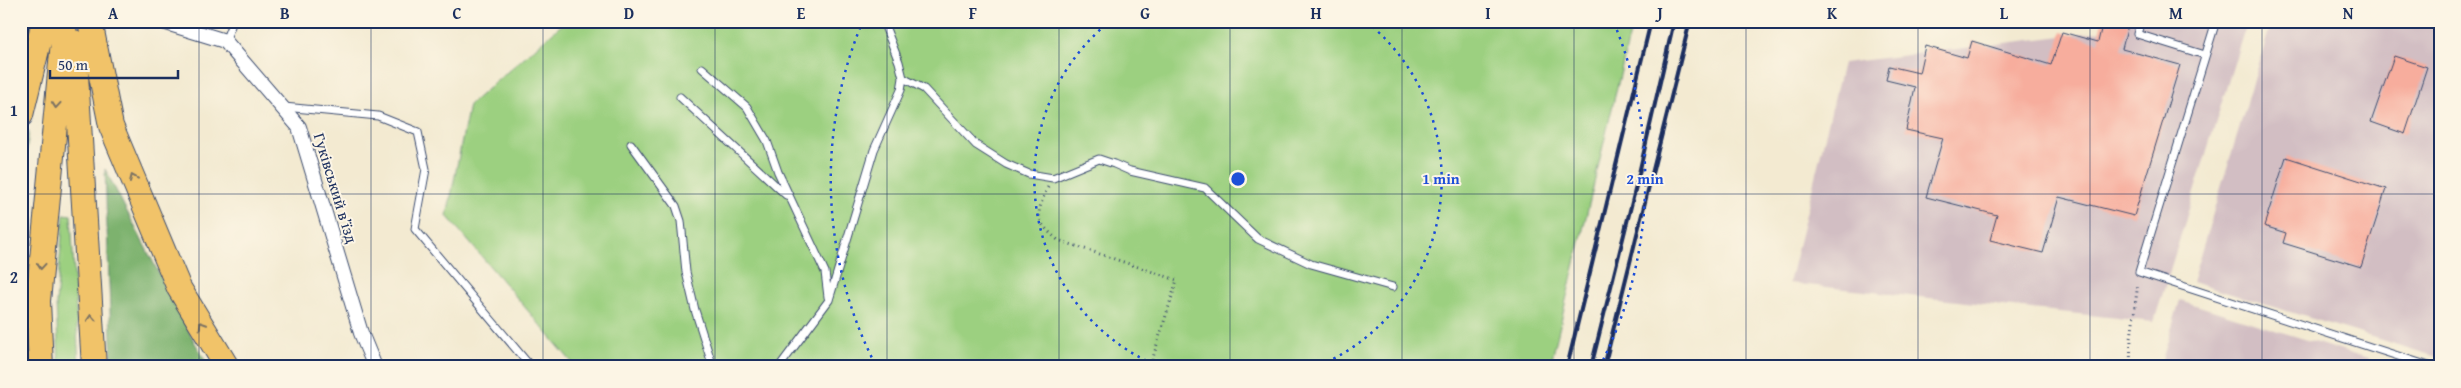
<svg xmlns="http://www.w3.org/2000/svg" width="2461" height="388" viewBox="0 0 2461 388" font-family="'Gentium Book Plus',serif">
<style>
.industrial{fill:#d2bec3}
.green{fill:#9cd080;stroke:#5c806f}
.forest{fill:#7db26e;stroke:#4c7066}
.building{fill:#f7ad9d}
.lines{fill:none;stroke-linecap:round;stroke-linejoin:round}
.service-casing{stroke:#3b4b6f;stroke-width:9}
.minor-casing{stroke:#3b4b6f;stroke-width:16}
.trunk-casing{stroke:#3b4b6f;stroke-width:26}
.path{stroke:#3b4b6f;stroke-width:3;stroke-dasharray:1 4;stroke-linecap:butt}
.service{stroke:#fff;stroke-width:7}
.minor{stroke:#fff;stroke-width:14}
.trunk{stroke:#f1c369;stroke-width:24}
.rail{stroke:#1b2f5e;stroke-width:4}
.oneway{stroke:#7b7263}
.grid{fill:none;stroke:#1b2f5e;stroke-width:1;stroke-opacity:0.55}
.ring{fill:none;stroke:#1d4ed8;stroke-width:2.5;stroke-dasharray:2.5 5}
.labels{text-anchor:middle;stroke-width:4;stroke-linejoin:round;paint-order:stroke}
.street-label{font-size:16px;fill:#1b2f5e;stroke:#fcf5e5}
.centre{fill:#1d4ed8;stroke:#fcf5e5;stroke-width:2.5}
.ring-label{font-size:15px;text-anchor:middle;font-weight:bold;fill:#1d4ed8;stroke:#fcf5e5;stroke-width:4;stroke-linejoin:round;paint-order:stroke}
.neatline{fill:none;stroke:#1b2f5e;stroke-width:2}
.grid-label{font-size:16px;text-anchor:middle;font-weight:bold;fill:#1b2f5e}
</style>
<rect width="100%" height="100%" fill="#fcf5e5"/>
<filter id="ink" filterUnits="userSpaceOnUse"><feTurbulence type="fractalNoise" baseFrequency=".02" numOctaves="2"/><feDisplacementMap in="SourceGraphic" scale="10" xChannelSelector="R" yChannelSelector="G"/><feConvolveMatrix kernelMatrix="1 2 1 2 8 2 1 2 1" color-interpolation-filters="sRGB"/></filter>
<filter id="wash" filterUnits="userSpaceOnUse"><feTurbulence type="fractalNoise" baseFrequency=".0096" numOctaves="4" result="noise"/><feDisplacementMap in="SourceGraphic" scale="20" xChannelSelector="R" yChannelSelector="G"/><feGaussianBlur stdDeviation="1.12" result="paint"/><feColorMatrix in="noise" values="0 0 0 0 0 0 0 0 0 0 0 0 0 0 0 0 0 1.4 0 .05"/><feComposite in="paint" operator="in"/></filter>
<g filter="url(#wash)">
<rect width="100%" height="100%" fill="#f3ead1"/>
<!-- industrial -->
<path class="industrial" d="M2104 21H2247L2154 322 1789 283 1843 63 2102 31Z
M2272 21H2440V358L2192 282Z
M2180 300 2393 367H2160Z"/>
<!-- green -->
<path class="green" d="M21 21H34L21 76Z
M566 21H1633L1550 367H576L447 216 469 105Z
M22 129 29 132 21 196V133Z
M64 214 71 215 79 367H59L56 303Z"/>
<!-- forest -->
<path class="forest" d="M105 169 194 341 209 367H112Z"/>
<g id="blocks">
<!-- building -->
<path class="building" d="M2103 21H2129L2122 49 2180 65 2134 216 2059 197 2043 253 1990 240 1997 215 1926 197 1943 138 1906 130 1915 87 1886 80 1889 66 1919 73 1925 46 1967 58 1972 41 2051 65 2062 32 2098 42Z
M2394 56 2427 67 2405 134 2371 122Z
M2286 157 2386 189 2361 267 2283 243 2286 233 2264 226Z"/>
</g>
</g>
<g filter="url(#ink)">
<use href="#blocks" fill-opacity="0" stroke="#3b4b6f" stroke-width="1"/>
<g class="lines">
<defs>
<path id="service" d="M2141 21 2137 34 2205 55
M2216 21 2139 272 2432 367
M225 41 233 21
M702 68 747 107 767 141 778 172 825 272 828 297
M903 78 924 89 976 145 1006 164 1029 174 1053 178 1099 159 1114 164 1130 171 1205 188 1258 239 1311 264 1393 287
M680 97 786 195
M284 107 378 116 418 132 426 169 415 229 531 367
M631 144 676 206 681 221 686 272 695 310 713 367
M779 367 829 300 874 150 901 90 903 78 899 62 883 21"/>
<path id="minor" d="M160 21 225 41 299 127 361 333 375 367"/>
<path id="trunk" d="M90 21 111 126 179 288 227 367
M74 42 94 367
M21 115 44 21
M41 367 38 301 65 21"/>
</defs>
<!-- service casing -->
<use href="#service" class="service-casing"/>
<!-- minor casing -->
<use href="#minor" class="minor-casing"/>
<!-- trunk casing -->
<use href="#trunk" class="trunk-casing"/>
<!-- path -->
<path class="path" d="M1048 187C1035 215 1035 221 1058 240L1177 280 1150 367
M2130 367 2131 338 2138 283"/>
<!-- service -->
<use href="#service" class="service"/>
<!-- minor -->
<use href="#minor" class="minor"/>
<!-- trunk -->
<use href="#trunk" class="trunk"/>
<!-- rail -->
<path class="rail" d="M1567 367 1651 21
M1591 367 1637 182 1674 21
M1604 367 1690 21"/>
</g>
<!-- one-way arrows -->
<defs><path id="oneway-chevron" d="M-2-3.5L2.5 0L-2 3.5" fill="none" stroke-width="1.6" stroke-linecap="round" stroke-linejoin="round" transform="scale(1.25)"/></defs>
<g class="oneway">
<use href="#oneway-chevron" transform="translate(56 105) rotate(95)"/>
<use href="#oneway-chevron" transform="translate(133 178) rotate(-113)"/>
<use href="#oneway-chevron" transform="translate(41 266) rotate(95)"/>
<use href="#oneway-chevron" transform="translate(91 318) rotate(-93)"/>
<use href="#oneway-chevron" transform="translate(202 325) rotate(-122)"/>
</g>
</g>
<!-- grid -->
<path class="grid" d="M199 21V367M371 21V367M543 21V367M715 21V367M887 21V367M1059 21V367M1230 21V367M1402 21V367M1574 21V367M1746 21V367M1918 21V367M2090 21V367M2262 21V367M21 194H2440"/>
<!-- distance rings -->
<g class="ring">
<path d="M1160 367A203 203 0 0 1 1109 22M1367 22A203 203 0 0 1 1316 367"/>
<path d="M875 364A407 407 0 0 1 862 23M1614 23A407 407 0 0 1 1601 364"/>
</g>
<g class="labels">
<!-- street labels -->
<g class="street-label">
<text transform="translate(336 188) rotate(73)" y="6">Гуківський в’їзд</text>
</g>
</g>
<circle cx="1238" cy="179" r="8" class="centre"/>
<g class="ring-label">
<text x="1441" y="184">1 min</text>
<text x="1645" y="184">2 min</text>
</g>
<!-- margin -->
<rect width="2461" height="388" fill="none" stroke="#fcf5e5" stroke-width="55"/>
<!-- scale -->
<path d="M50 70v8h128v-8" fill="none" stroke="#1b2f5e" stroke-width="2.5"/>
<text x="58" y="70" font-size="15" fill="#1b2f5e" stroke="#fcf5e5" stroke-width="4" paint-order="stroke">50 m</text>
<rect x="28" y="28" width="2406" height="332" class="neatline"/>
<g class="grid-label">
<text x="113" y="19">A</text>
<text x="285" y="19">B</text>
<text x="457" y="19">C</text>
<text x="629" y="19">D</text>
<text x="801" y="19">E</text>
<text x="973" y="19">F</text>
<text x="1145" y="19">G</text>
<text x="1316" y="19">H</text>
<text x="1488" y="19">I</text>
<text x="1660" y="19">J</text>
<text x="1832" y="19">K</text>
<text x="2004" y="19">L</text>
<text x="2176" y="19">M</text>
<text x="2348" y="19">N</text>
<text x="14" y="116">1</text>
<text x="14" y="283">2</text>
</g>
</svg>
